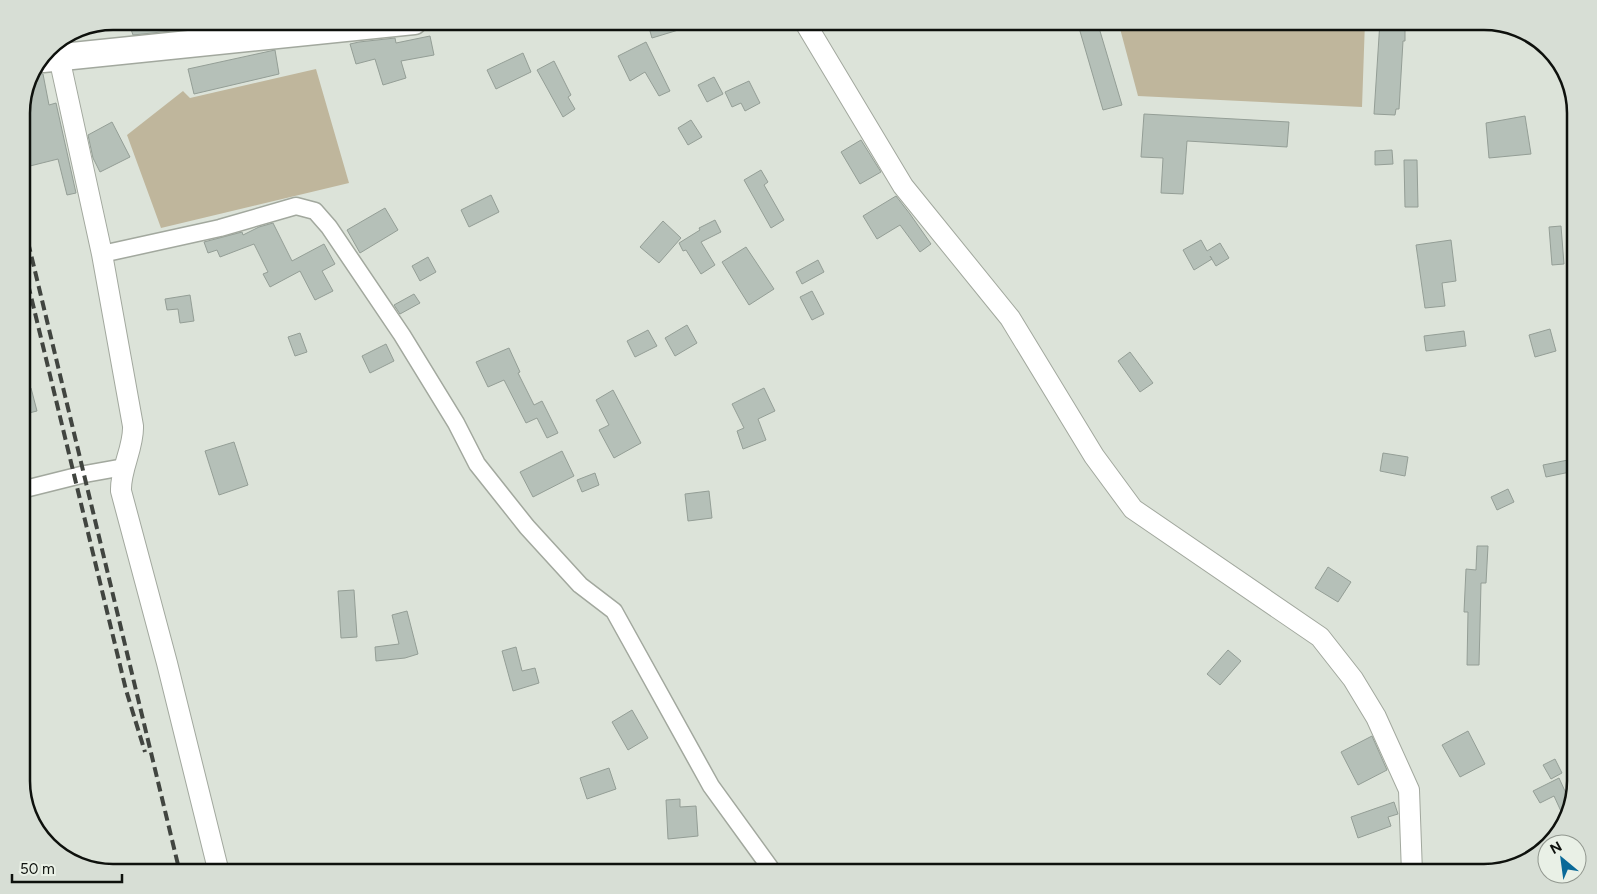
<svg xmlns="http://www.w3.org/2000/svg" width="1597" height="894" viewBox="0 0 1597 894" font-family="Figtree,sans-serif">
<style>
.green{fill:#bfb69c}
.building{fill:#b5c0b8;stroke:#949e96}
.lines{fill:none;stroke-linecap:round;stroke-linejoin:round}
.minor-casing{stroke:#a2a89e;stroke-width:19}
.tertiary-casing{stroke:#a2a89e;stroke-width:22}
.primary-casing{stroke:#a2a89e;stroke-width:29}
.minor{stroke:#fff;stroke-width:16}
.tertiary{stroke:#fff;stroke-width:20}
.primary{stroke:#fff;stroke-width:26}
.rail{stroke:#414540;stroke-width:4;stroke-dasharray:10 5;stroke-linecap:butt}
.rim{fill:none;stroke:#0e110d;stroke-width:2.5}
</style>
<rect width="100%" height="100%" fill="#dce3d9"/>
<!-- green -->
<path class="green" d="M1118 21H1365L1362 107 1138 96Z
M316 69 349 183 161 228 127 135 183 91 190 98Z"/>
<!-- building -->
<path class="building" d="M128 21H237V24L133 35Z
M647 21H697L698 24 652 38Z
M1077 21H1097L1122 105 1103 110Z
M1380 21H1405V41H1403L1399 109H1396L1395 115 1374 114Z
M430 36 434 55 401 61 406 78 383 85 375 59 356 64 350 44 359 42 395 38 396 43Z
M646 42 670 91 659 96 645 72 630 81 618 56Z
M275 50 279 74 194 94 188 69Z
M523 53 531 72 496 89 487 70Z
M554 61 571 95 568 97 575 109 563 117 537 70Z
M37 73 43 74 49 105 56 103 76 193 67 195 58 159 26 167 21 152V108Z
M714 77 723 94 707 102 698 85Z
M749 81 760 103 745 111 741 103 732 107 725 92Z
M1144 114 1289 122 1287 147 1187 141 1183 194 1161 193 1163 158 1141 157Z
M1525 116 1531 154 1489 158 1486 123Z
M691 120 702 137 688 145 678 128Z
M112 122 130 157 100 172 93 158 88 135Z
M861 140 881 172 860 184 841 152Z
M1392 150 1393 164 1375 165V151Z
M1404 160H1417L1418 207H1405Z
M761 170 768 182 764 185 784 220 771 228 744 180Z
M491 195 499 212 469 227 461 210Z
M896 196 910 214 931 244 920 252 900 225 877 239 863 216Z
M385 208 398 230 360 253 347 230Z
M715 220 721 232 701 242 715 265 701 274 686 250 683 251 679 243 700 230 699 228Z
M663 221 681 238 659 263 640 247Z
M273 223 292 261 324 244 335 264 322 271 333 291 315 300 300 271 270 287 263 274 268 272 254 244 220 257 217 250 208 253 204 242 242 232 243 235 259 227Z
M1561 226 1564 264 1552 265 1549 227Z
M1201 240 1207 251 1220 243 1229 258 1216 266 1210 256 1212 259 1194 270 1183 250Z
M1451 240 1456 281 1442 283 1445 306 1425 308 1416 245Z
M746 247 774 289 749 305 722 262Z
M428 257 436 272 420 281 412 266Z
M818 260 824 272 802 284 796 272Z
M812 291 824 314 812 320 800 297Z
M414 294 420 303 400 314 394 305Z
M190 295 194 321 180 323 178 309 167 310 165 299Z
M687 325 697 343 675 356 665 338Z
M1550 329 1556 351 1535 357 1529 335Z
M648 330 657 346 635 357 627 341Z
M1464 331 1466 346 1426 351 1424 336Z
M300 333 307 352 295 356 288 337Z
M386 344 394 361 370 373 362 356Z
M509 348 520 372 518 373 534 405 542 401 558 433 547 438 537 418 526 423 504 380 488 387 476 362Z
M1130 352 1153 383 1140 392 1118 361Z
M31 388 37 411 21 415V391Z
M764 388 775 411 758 419 766 440 743 449 737 431 744 428 732 404Z
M613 390 641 443 614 458 599 430 609 425 596 400Z
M234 442 248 485 219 495 205 451Z
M562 451 574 476 533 497 520 472Z
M1383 453 1408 457 1405 476 1380 471Z
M1568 460 1570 472 1546 477 1543 465Z
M595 473 599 485 582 492 577 480Z
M1508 489 1514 502 1497 510 1491 497Z
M709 491 712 518 688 521 685 494Z
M1477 546H1488L1486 583H1481L1479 665H1467L1468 612H1464L1466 569 1476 570Z
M1328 567 1351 582 1338 602 1315 588Z
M354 590 357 637 341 638 338 591Z
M407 611 418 654 405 658 376 661 375 647 399 644 392 615Z
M516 647 522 671 535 668 539 683 513 691 502 651Z
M1228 650 1241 661 1220 685 1207 674Z
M632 710 648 738 628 750 612 722Z
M1468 731 1485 764 1460 777 1442 745Z
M1372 736 1387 770 1358 785 1341 752Z
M1555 759 1562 773 1551 779 1543 765Z
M609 768 616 789 587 799 580 778Z
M1559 778 1570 802 1565 820 1554 796 1540 803 1533 791Z
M680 799V807L696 806 698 836 668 839 666 800Z
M1394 802 1398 814 1388 817 1391 826 1358 838 1351 817Z"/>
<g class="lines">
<defs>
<path id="minor" d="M102 254 220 228 296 206 315 211 329 227 402 335 456 423 477 464 527 527 580 585 614 611 711 786 774 873
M21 490 85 474 124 467"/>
<path id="tertiary" d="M804 21 903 186 1010 318 1094 456 1133 509 1320 637 1353 679 1376 717 1409 790 1412 873
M59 57 102 254 133 426C134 448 120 469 121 491L167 663 219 873"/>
<path id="primary" d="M43 59 414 21"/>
</defs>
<!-- minor casing -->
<use href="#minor" class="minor-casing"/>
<!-- tertiary casing -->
<use href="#tertiary" class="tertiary-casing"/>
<!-- primary casing -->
<use href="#primary" class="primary-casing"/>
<!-- minor -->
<use href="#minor" class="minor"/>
<!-- tertiary -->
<use href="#tertiary" class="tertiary"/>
<!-- primary -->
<use href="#primary" class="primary"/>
<!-- rail -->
<path class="rail" d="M21 213 180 873
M21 255 126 690 145 752"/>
</g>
<!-- crop -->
<path d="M0 0H1597V894H0ZM113 30H1484A83 83 0 0 1 1567 113V781A83 83 0 0 1 1484 864H113A83 83 0 0 1 30 781V113A83 83 0 0 1 113 30Z" fill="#d7ded5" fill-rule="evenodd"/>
<path class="rim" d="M113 30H1484A83 83 0 0 1 1567 113V781A83 83 0 0 1 1484 864H113A83 83 0 0 1 30 781V113A83 83 0 0 1 113 30Z"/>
<!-- north arrow -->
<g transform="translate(1562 859) rotate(331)"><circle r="24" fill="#e9f0e6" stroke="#91978f"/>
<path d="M0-4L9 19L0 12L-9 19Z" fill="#096998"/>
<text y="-8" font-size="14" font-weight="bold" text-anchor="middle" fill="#0e110d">N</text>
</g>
<!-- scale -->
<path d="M12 874v8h110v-8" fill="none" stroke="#0e110d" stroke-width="2.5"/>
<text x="20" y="874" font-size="15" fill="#0e110d" stroke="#e9f0e6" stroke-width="4" paint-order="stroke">50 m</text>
</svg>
